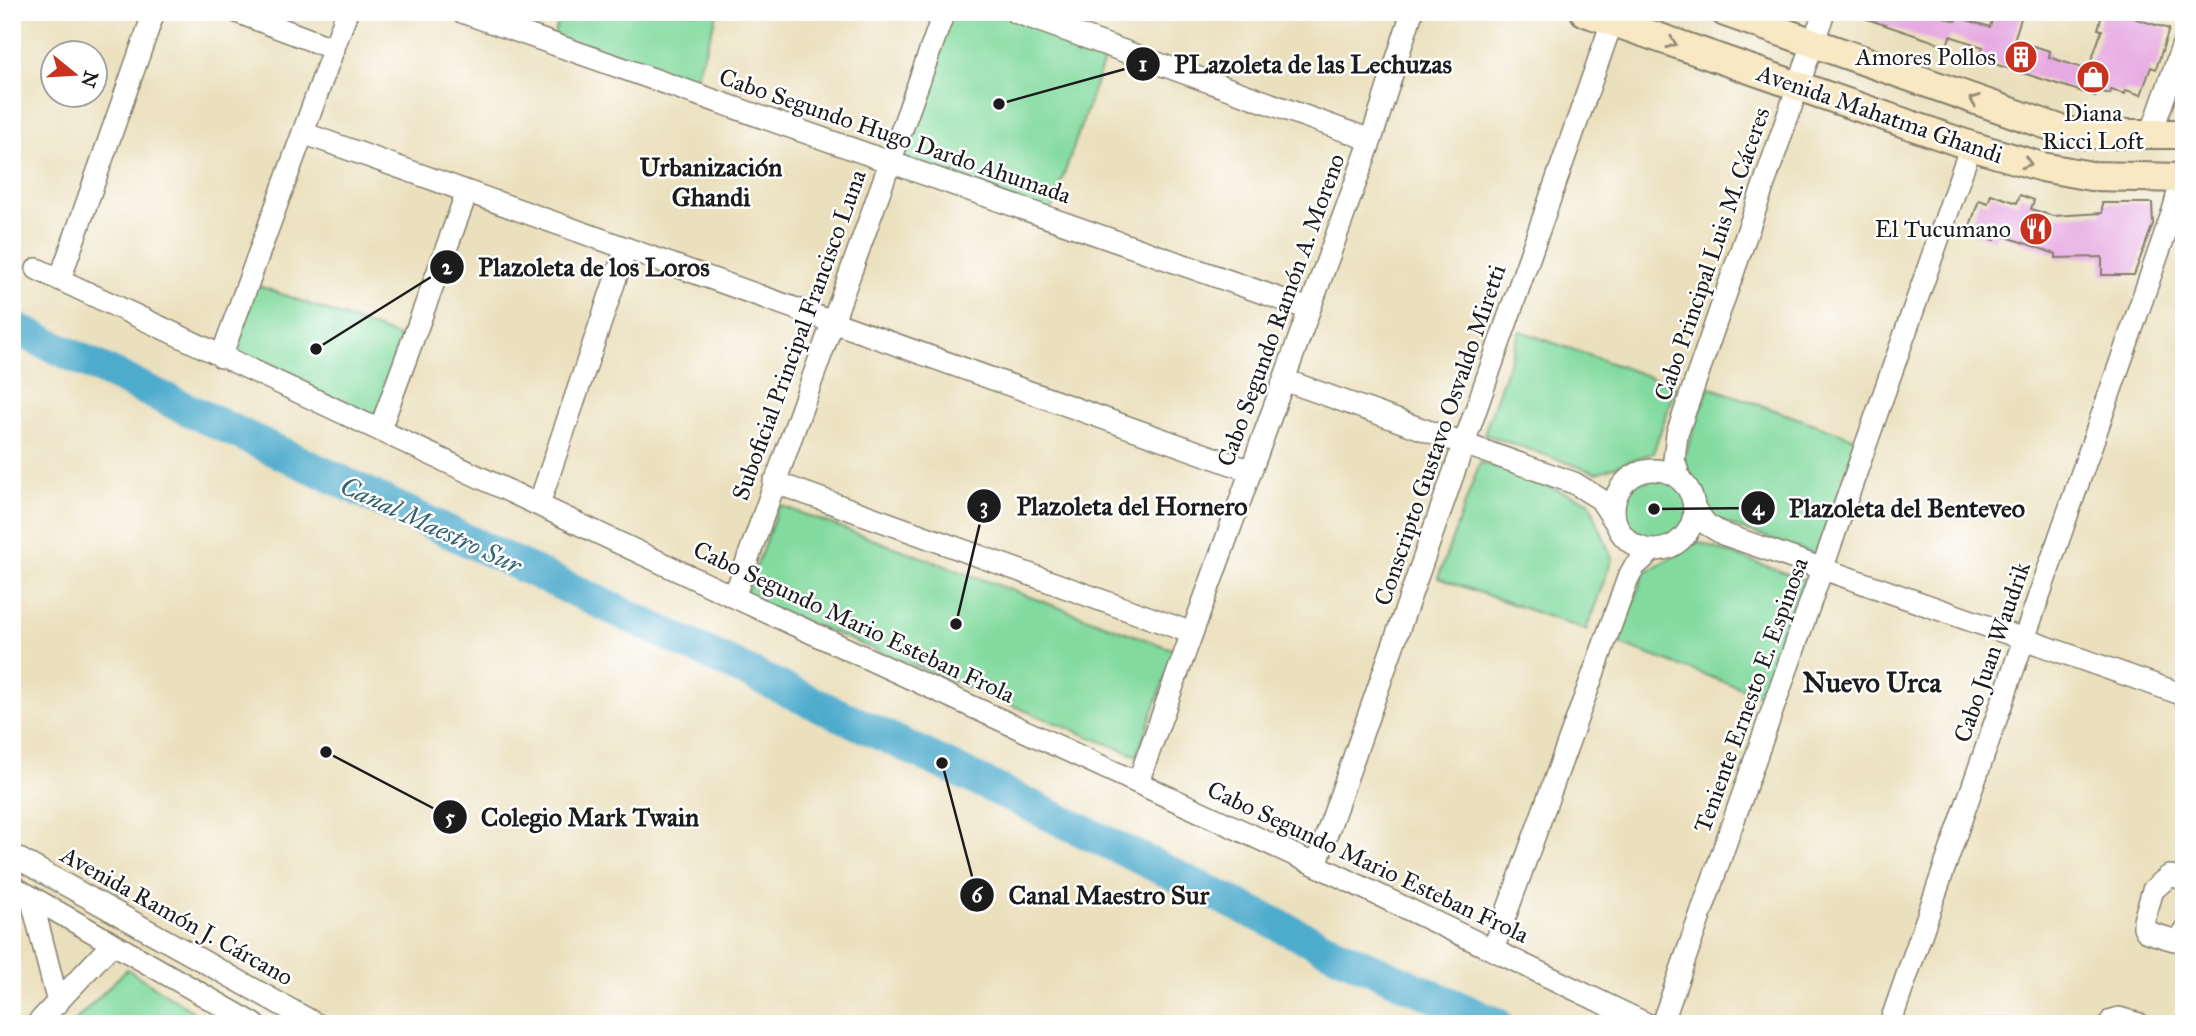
<svg xmlns="http://www.w3.org/2000/svg" width="2196" height="1036" viewBox="0 0 2196 1036" font-family="'IM FELL Great Primer',serif">
<style>
.green{fill:#82da9e;stroke:#4f7b5d;stroke-width:2}
.lines{fill:none;stroke-linecap:round;stroke-linejoin:round}
.river{stroke:#4eabcc;stroke-width:33}
.building{fill:#e6aae2}
.street-casing{stroke:#847e6c;stroke-width:24}
.secondary-casing{stroke:#847e6c;stroke-width:32}
.street{stroke:#fff;stroke-width:21}
.secondary{stroke:#f8e8c3;stroke-width:28}
.oneway{stroke:#958c78}
.labels{text-anchor:middle;stroke-width:5;stroke-linejoin:round;paint-order:stroke}
.poi-label{font-size:24px;fill:#1c1c1c;stroke:#fff;text-anchor:end}
.street-label{font-size:24px;fill:#1c1c1c;stroke:#fff}
.neighbourhood-label{font-size:26px;font-weight:bold;fill:#1c1c1c;stroke:#fff}
.water-label{font-size:26px;font-style:italic;fill:#356474;stroke:#fff}
.quarter-label{font-size:28px;font-weight:bold;fill:#1c1c1c;stroke:#fff}
.leader{fill:none;stroke:#1c1c1c;stroke-width:2.5}
.callout-dot{fill:#1c1c1c;stroke:#fff;stroke-width:2.5}
.mark-label{font-size:21px;text-anchor:middle;font-weight:bold;fill:#fff}
.callout-label{font-size:26px;text-anchor:middle;font-weight:bold;fill:#1c1c1c;stroke:#fff;stroke-width:5;stroke-linejoin:round;paint-order:stroke}
</style>
<rect width="100%" height="100%" fill="#fff"/>
<filter id="ink" filterUnits="userSpaceOnUse"><feTurbulence type="fractalNoise" baseFrequency=".0143" numOctaves="2"/><feDisplacementMap in="SourceGraphic" scale="14" xChannelSelector="R" yChannelSelector="G"/><feConvolveMatrix kernelMatrix="1 2 1 2 8 2 1 2 1" color-interpolation-filters="sRGB"/></filter>
<filter id="wash" filterUnits="userSpaceOnUse"><feTurbulence type="fractalNoise" baseFrequency=".00686" numOctaves="4" result="noise"/><feDisplacementMap in="SourceGraphic" scale="28" xChannelSelector="R" yChannelSelector="G"/><feGaussianBlur stdDeviation="1.57" result="paint"/><feColorMatrix in="noise" values="0 0 0 0 0 0 0 0 0 0 0 0 0 0 0 0 0 1.4 0 .05"/><feComposite in="paint" operator="in"/></filter>
<g filter="url(#wash)">
<rect width="100%" height="100%" fill="#ebe0bd"/>
<!-- green -->
<path class="green" d="M562 12H718L692 89 552 40Z
M944 12H1015L1109 46 1049 217 889 162Z
M248 282 411 341 380 429 221 357Z
M1520 331 1676 386 1653 453 1597 473 1484 434Z
M1709 387 1857 439 1816 555 1706 516 1684 458Z
M1480 462 1589 501 1612 559 1586 630 1438 578Z
M1615 510a39 39 0 1 1 78 0a39 39 0 1 1-78 0Z
M779 505 1175 650 1137 756 745 597Z
M1698 542 1808 581 1766 697 1619 644 1644 573Z
M127 969 212 1024H72Z"/>
<g class="lines">
<!-- river -->
<path class="river" d="M12 327 942 763 1345 957 1497 1024"/>
</g>
<g id="blocks">
<!-- building -->
<path class="building" d="M1855 12H1929L1956 21 1957 17 1990 27 1995 12H2023L2014 40 2050 51 2049 57 2088 70 2102 30 2098 29 2103 12H2129L2138 15 2136 19 2169 29 2156 69 2151 67 2141 95 2126 90 2125 94 2111 90 2110 94 2096 90 2095 96 1979 59 1983 47 1950 36 1947 46 1855 15Z
M1991 194 2017 203 2020 195 2034 200 2031 209 2053 216 2102 213V203H2152L2153 224 2134 275H2102V257L2056 258V254L1998 234 1995 240 1968 232 1979 200 1988 203Z"/>
</g>
</g>
<g filter="url(#ink)">
<use href="#blocks" fill-opacity="0" stroke="#847e6c" stroke-width="2"/>
<g class="lines">
<defs>
<path id="street" d="M237 12 334 49
M462 12 1309 309
M1015 12 1371 140
M303 133 1251 471
M2151 134 2184 41
M37 269 734 597 1316 865 1647 1024
M60 279 154 12
M221 357 347 12
M1284 380 1574 483 1600 499 1615 522
M380 429 467 192
M1614 510a40 40 0 1 1 80 0a40 40 0 1 1-80 0Z
M1680 479 1674 460 1677 434 1824 12
M774 482 1192 633
M539 504 626 248
M1695 509 1706 524 1723 534 2184 695
M734 597 944 12
M1138 782 1371 140 1412 12
M12 855 316 1024
M1316 865 1612 22
M2184 880 2178 877 2169 876 2153 890 2144 920V927L2147 932 2174 940 2181 938 2184 932
M12 886 254 1024
M31 897 58 1003
M1493 950 1628 578 1634 567 1652 551
M37 1024 112 944
M1662 1024 1971 146
M1890 1024 2173 211 2182 178
M2110 1024 2112 1020 2119 1018 2139 1024"/>
<path id="secondary" d="M1585 12 1971 146 2042 167 2091 176 2184 178
M1725 12 2065 131 2081 134H2184"/>
</defs>
<!-- street casing -->
<use href="#street" class="street-casing"/>
<!-- secondary casing -->
<use href="#secondary" class="secondary-casing"/>
<!-- street -->
<use href="#street" class="street"/>
<!-- secondary -->
<use href="#secondary" class="secondary"/>
</g>
<!-- one-way arrows -->
<defs><path id="oneway-chevron" d="M-2-3.5L2.5 0L-2 3.5" fill="none" stroke-width="1.6" stroke-linecap="round" stroke-linejoin="round" transform="scale(1.75)"/></defs>
<g class="oneway">
<use href="#oneway-chevron" transform="translate(1672 43) rotate(19)"/>
<use href="#oneway-chevron" transform="translate(1974 100) rotate(-160)"/>
<use href="#oneway-chevron" transform="translate(2027 163) rotate(17)"/>
</g>
</g>
<!-- icons -->
<defs>
<symbol id="building-disc" viewBox="-11 -11 22 22"><circle r="9.5" fill="#c8321e" stroke="#fff"/><path d="M-4-6H4V6H1V3H-1V6H-4ZM-2.5-4.3h1.7v1.8h-1.7ZM.8-4.3h1.7v1.8H.8ZM-2.5-1h1.7V.8h-1.7ZM.8-1h1.7V.8H.8Z" fill="#fff"/></symbol>
<symbol id="shop-disc" viewBox="-11 -11 22 22"><circle r="9.5" fill="#c8321e" stroke="#fff"/><path d="M-5-2.5h2.3a2.7 3.5 0 0 1 5.4 0H5L5.5 6h-11ZM-1.5-2.5h3a1.5 2.3 0 0 0-3 0Z" fill="#fff"/></symbol>
<symbol id="restaurant-disc" viewBox="-11 -11 22 22"><circle r="9.5" fill="#c8321e" stroke="#fff"/><path d="M-5-6h1v4h1v-4h1v4h1v-4h1v5L-1.5 .5V6h-2V.5L-5-1ZM5-6V6H3V1.5H1.5Q1.5-4 5-6Z" fill="#fff"/></symbol>
</defs>
<g fill-rule="evenodd">
<use href="#building-disc" x="2002" y="38" width="38" height="38"/>
<use href="#shop-disc" x="2074" y="58" width="38" height="38"/>
<use href="#restaurant-disc" x="2017" y="210" width="38" height="38"/>
</g>
<g class="labels">
<!-- poi labels -->
<g class="poi-label">
<text x="1996" y="65">Amores Pollos</text>
<text x="2093" y="121" text-anchor="middle">Diana<tspan x="2093" dy="28">Ricci Loft</tspan></text>
<text x="2011" y="237">El Tucumano</text>
</g>
<!-- street labels -->
<g class="street-label">
<text transform="translate(1880 114) rotate(19)" y="8">Avenida Mahatma Ghandi</text>
<text transform="translate(895 136) rotate(19)" y="8">Cabo Segundo Hugo Dardo Ahumada</text>
<text transform="translate(1712 254) rotate(-71)" y="8">Cabo Principal Luis M. Cáceres</text>
<text transform="translate(1281 310) rotate(-70)" y="8">Cabo Segundo Ramón A. Moreno</text>
<text transform="translate(799 335) rotate(-70)" y="8">Suboficial Principal Francisco Luna</text>
<text transform="translate(1440 435) rotate(-71)" y="8">Conscripto Gustavo Osvaldo Miretti</text>
<text transform="translate(854 622) rotate(25)" y="8">Cabo Segundo Mario Esteban Frola</text>
<text transform="translate(1992 652) rotate(-71)" y="8">Cabo Juan Waudrik</text>
<text transform="translate(1751 695) rotate(-70)" y="8">Teniente Ernesto E. Espinosa</text>
<text transform="translate(1368 862) rotate(25)" y="8">Cabo Segundo Mario Esteban Frola</text>
<text transform="translate(177 916) rotate(29)" y="8">Avenida Ramón J. Cárcano</text>
</g>
<!-- neighbourhood labels -->
<g class="neighbourhood-label">
<text x="711" y="176">Urbanización<tspan x="711" dy="30">Ghandi</tspan></text>
</g>
<!-- water labels -->
<g class="water-label">
<text transform="translate(431 525) rotate(25)" y="9">Canal Maestro Sur</text>
</g>
<!-- quarter labels -->
<g class="quarter-label">
<text x="1872" y="692">Nuevo Urca</text>
</g>
</g>
<!-- callouts -->
<path class="leader" d="M999 104L1143 64M316 349L447 267M956 624L984 506M1654 509L1758 508M326 752L450 817M942 763L977 895"/>
<g class="callout-dot">
<circle cx="999" cy="104" r="7"/>
<circle cx="316" cy="349" r="7"/>
<circle cx="956" cy="624" r="7"/>
<circle cx="1654" cy="509" r="7"/>
<circle cx="326" cy="752" r="7"/>
<circle cx="942" cy="763" r="7"/>
<circle cx="1143" cy="64" r="18"/>
<circle cx="447" cy="267" r="18"/>
<circle cx="984" cy="506" r="18"/>
<circle cx="1758" cy="508" r="18"/>
<circle cx="450" cy="817" r="18"/>
<circle cx="977" cy="895" r="18"/>
</g>
<g class="mark-label">
<text x="1143" y="71">1</text>
<text x="447" y="274">2</text>
<text x="984" y="513">3</text>
<text x="1758" y="515">4</text>
<text x="450" y="824">5</text>
<text x="977" y="902">6</text>
</g>
<g class="callout-label">
<text x="1313" y="73">PLazoleta de las Lechuzas</text>
<text x="594" y="276">Plazoleta de los Loros</text>
<text x="1132" y="515">Plazoleta del Hornero</text>
<text x="1907" y="517">Plazoleta del Benteveo</text>
<text x="590" y="826">Colegio Mark Twain</text>
<text x="1109" y="904">Canal Maestro Sur</text>
</g>
<!-- margin -->
<rect width="2196" height="1036" fill="none" stroke="#fff" stroke-width="42"/>
<!-- north arrow -->
<g transform="translate(74 74) rotate(108)"><circle r="33" fill="#ffffff" stroke="#a4a4a4" stroke-width="2"/>
<path d="M0-5L12 26L0 18L-12 26Z" fill="#c8321e"/>
<text y="-10" font-size="19" font-weight="bold" text-anchor="middle" fill="#1c1c1c">N</text>
</g>
</svg>
